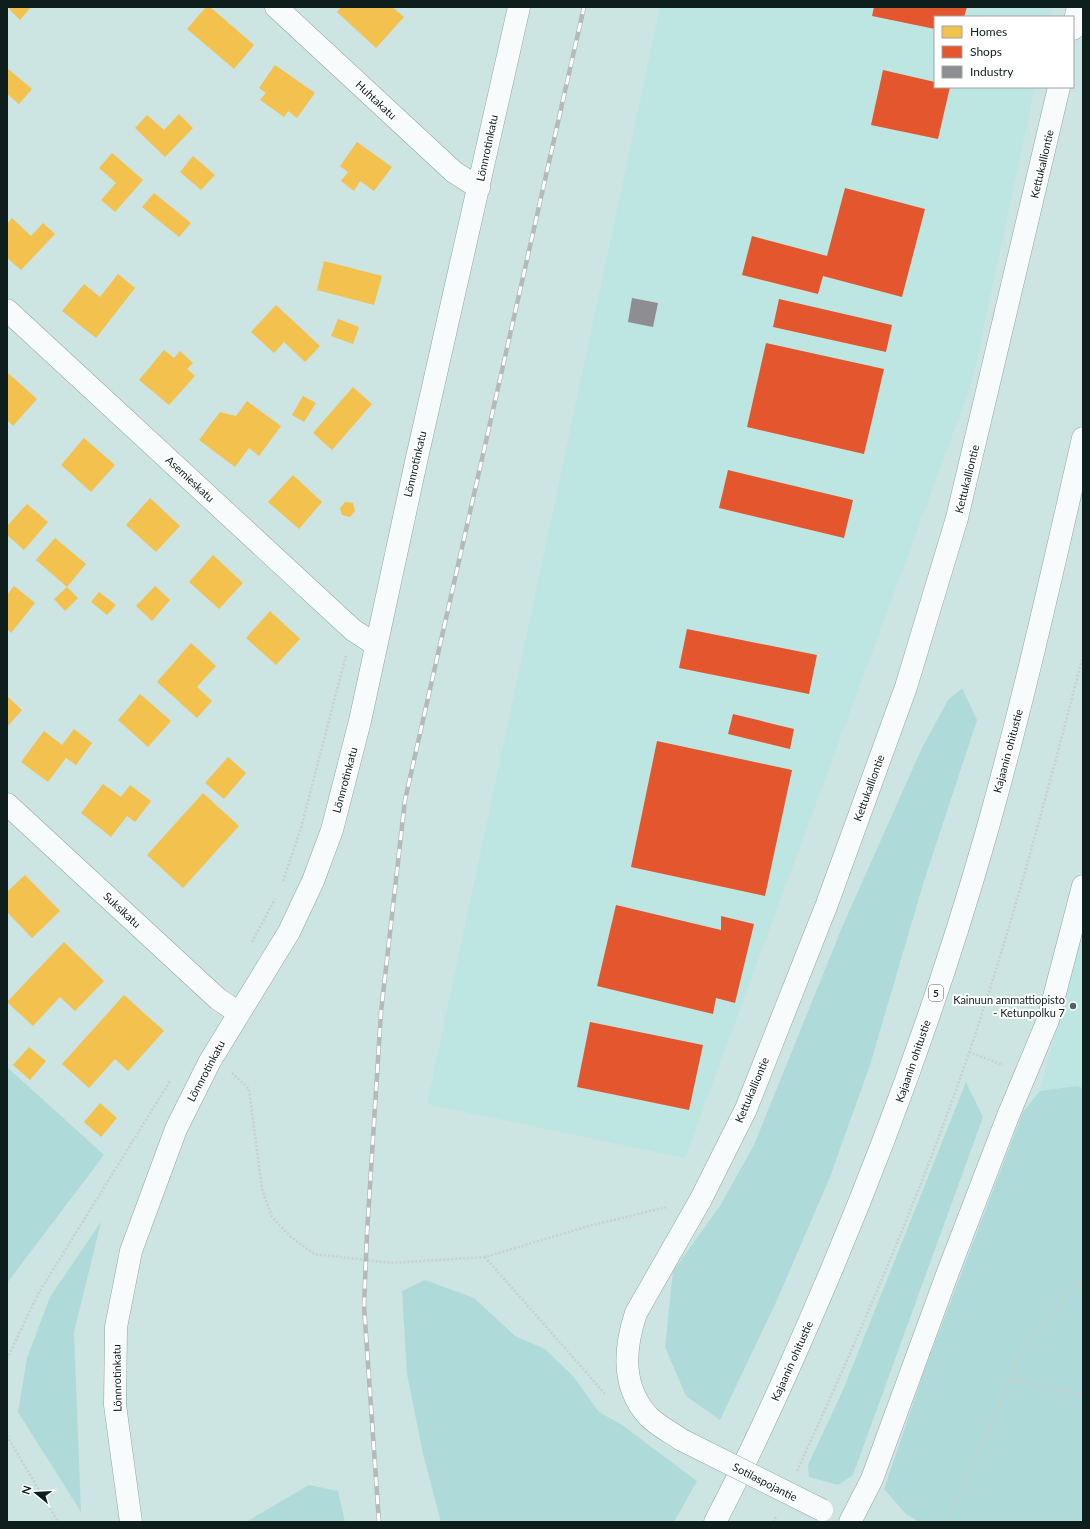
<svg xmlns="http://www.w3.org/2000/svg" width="1090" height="1529" viewBox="0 0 1090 1529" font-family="Lato,sans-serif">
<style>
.built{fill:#bde6e3}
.green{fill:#aedbd9}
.homes{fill:#f2c14e}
.shops{fill:#e4572e}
.industry{fill:#8d8d92}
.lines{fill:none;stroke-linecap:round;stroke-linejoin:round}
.minor-casing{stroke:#93a5a4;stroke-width:23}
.highway-casing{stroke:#93a5a4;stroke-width:23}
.path{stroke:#c9d0cf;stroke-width:2.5;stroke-dasharray:2 2;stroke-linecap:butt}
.minor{stroke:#f7fbfb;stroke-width:22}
.highway{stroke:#f7fbfb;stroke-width:22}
.rail-casing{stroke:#b4baba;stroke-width:4.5}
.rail{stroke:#fff;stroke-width:3;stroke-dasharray:9;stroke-linecap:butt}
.minor-bridge-casing{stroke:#93a5a4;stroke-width:23;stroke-linecap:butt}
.minor-bridge{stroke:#f7fbfb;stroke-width:22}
.poi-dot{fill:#506362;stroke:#fff;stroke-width:1.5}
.labels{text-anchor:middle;stroke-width:4;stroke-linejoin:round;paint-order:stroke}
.shield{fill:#fff;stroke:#566261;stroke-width:1}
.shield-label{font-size:10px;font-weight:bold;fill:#0d1e1d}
.street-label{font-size:11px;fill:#0d1e1d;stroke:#fff}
.poi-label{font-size:11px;fill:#0d1e1d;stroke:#fff;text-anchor:end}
</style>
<rect width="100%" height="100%" fill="#cce4e2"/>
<!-- built -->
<path class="built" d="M660 7H1052L1050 17H935V87H1035L972 382 685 1158 427 1104Z
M1083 926V1088L1076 1086 1040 1091Z"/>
<!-- green -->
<path class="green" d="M962 688 977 720 924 881 870 1065 830 1177 777 1300 720 1420 686 1396 665 1347 673 1271 720 1206 754 1145 843 925 922 748 948 700Z
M7 1067 104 1155 7 1283Z
M966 1082 983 1117 853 1475 838 1485 809 1477 808 1465 843 1390Z
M1076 1086 1083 1088V1522H919L906 1514 884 1489 926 1366 1023 1112 1040 1091Z
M101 1222 74 1332 81 1512 18 1412 27 1358 50 1297Z
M425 1280 474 1298 515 1336 545 1349 573 1376 599 1412 622 1425 697 1481 674 1522H441L423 1454 407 1374 402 1291Z
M309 1485 338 1491 345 1522H246Z"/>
<!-- homes -->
<path class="homes" d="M10 7H31L20 20 9 9Z
M206 7H210L254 45 234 69 187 29Z
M341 7H392L404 17 376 48 337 12Z
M275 65 315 93 297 118 288 111 284 117 260 100 266 93 259 88Z
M7 68 32 89 19 104 7 94Z
M179 114 193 128 165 157 135 128 147 115 164 130Z
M357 142 392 167 374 191 360 181 354 191 341 181 348 172 340 166Z
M112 153 143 180 115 212 101 200 116 183 99 168Z
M193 156 215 175 201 190 180 172Z
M154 193 191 223 179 237 142 207Z
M12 218 31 236 43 223 55 234 21 270 7 258V224Z
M324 261 382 276 374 305 317 290Z
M118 274 135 288 96 338 62 311 84 284 100 297Z
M276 305 320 346 305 362 284 342 274 353 251 332Z
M338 319 359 327 353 344 331 336Z
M164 350 174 358 180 351 193 363 187 369 195 376 169 405 139 380Z
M7 372 37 399 13 426 7 420Z
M353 387 372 404 332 450 313 433Z
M303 396 316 403 304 422 292 415Z
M247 401 281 426 259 456 249 448 235 467 199 440 220 412 236 416Z
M84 438 115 465 91 492 61 465Z
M293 475 322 502 299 529 268 502Z
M150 498 180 526 156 552 126 525Z
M345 502 353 503 355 511 350 517 342 515 340 508Z
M27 504 48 522 24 550 7 535V526Z
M55 538 86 564 67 587 78 598 65 611 54 599 67 587 36 560Z
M213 555 243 583 219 609 189 582Z
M14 586 35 603 11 633 7 629V595Z
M155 586 170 600 152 621 136 606Z
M99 592 116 605 107 615 91 602Z
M270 611 300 639 276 665 246 638Z
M191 643 216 666 197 687 212 701 197 718 157 682Z
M140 694 171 721 148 747 118 720Z
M7 696 22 710 7 727Z
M74 729 92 743 76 765 66 758 48 782 21 762 44 731 62 745Z
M228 757 246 773 224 799 205 783Z
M103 784 121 797 130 785 151 801 135 822 127 816 111 837 81 813Z
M203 793 239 826 183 888 147 855Z
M25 875 60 911 32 938 7 912V892Z
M64 942 104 981 75 1011 60 997 33 1026 7 1002Z
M124 995 164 1031 128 1071 115 1059 89 1088 62 1064Z
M29 1047 46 1061 30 1080 13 1065Z
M100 1103 117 1118 101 1137 84 1122Z"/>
<!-- shops -->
<path class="shops" d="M874 7H967L964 17H935V29L872 16Z
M883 70 935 82V87H950L938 139 871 125Z
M845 188 925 209 902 297 823 276 818 294 742 275 752 236 827 256Z
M779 299 892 325 886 352 773 327Z
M766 343 884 369 864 454 747 427Z
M728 470 853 500 844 538 719 508Z
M687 629 817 655 809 694 679 668Z
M733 714 794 729 790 749 728 734Z
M657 741 792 770 765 896 631 867Z
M616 905 721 930V916L754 924 735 1003 716 998 713 1014 597 986Z
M590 1022 703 1045 689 1110 577 1087Z"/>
<!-- industry -->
<path class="industry" d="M632 298 658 303 653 327 628 322Z"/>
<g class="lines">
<defs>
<path id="minor" d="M276 7 454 172 479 188
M1073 29 1078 7
M7 310 353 630 376 645
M7 804 218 999 239 1013
M682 1440C672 1433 658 1426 649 1417 621 1387 624 1349 636 1313L701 1199 746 1109 827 904 906 687 957 518 1059 87
M131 1522 115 1405 116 1327 131 1251 176 1129 210 1061 289 932 313 881 332 830 360 721 416 462 519 7
M850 1522 872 1479 948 1272 1008 1116 1048 1020 1083 886"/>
<path id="highway" d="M715 1522C758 1440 795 1356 831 1271 890 1131 942 987 984 841 1022 708 1052 573 1083 438"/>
</defs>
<!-- minor casing -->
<use href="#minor" class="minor-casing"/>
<!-- highway casing -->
<use href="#highway" class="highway-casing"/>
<!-- path -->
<path class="path" d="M283 881 301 828 346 655
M252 942 275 899
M969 1052 1003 1065
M232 1073 249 1089 262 1189 272 1217 290 1236 314 1254 391 1263 485 1257 589 1226 667 1207
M485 1257 606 1395
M7 1359 38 1294 170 1081
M1010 1380 1070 1392 1083 1397
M7 1436 58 1522
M797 1471C863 1327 926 1182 976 1032 1017 908 1050 782 1083 656
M773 1522 777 1515
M947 1522 1026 1343 1083 1279"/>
<!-- minor -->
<use href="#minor" class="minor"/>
<!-- highway -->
<use href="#highway" class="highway"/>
<defs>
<path id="rail" d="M379 1522 364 1306 367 1233 381 1012 405 800 584 7"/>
</defs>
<!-- rail casing -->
<use href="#rail" class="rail-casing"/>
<!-- rail -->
<use href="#rail" class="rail"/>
<defs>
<path id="minor-bridge" d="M682 1440 822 1510"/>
</defs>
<!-- minor-bridge casing -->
<use href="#minor-bridge" class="minor-bridge-casing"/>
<!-- minor-bridge -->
<use href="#minor-bridge" class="minor-bridge"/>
</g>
<!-- markers -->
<circle class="poi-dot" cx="1073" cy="1006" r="4"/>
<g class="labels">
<!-- shield labels -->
<rect class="shield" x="929" y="985" width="14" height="16" rx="3"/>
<g class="shield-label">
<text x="936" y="997">5</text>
</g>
<!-- street labels -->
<g class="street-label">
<text transform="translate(376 100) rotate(43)" y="4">Huhtakatu</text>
<text transform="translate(487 148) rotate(-78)" y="4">Lönnrotinkatu</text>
<text transform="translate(1042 164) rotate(-77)" y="4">Kettukalliontie</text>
<text transform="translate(415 464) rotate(-77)" y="4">Lönnrotinkatu</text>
<text transform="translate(190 479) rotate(43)" y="4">Asemieskatu</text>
<text transform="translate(967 479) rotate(-76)" y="4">Kettukalliontie</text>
<text transform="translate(1008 751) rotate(-75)" y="4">Kajaanin ohitustie</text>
<text transform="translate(345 780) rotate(-75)" y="4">Lönnrotinkatu</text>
<text transform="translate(869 788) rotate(-70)" y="4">Kettukalliontie</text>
<text transform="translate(122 910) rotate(43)" y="4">Suksikatu</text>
<text transform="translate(913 1061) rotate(-71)" y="4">Kajaanin ohitustie</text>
<text transform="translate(206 1071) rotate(-62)" y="4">Lönnrotinkatu</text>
<text transform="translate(752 1090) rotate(-67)" y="4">Kettukalliontie</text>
<text transform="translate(792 1361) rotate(-66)" y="4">Kajaanin ohitustie</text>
<text transform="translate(117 1378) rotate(-91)" y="4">Lönnrotinkatu</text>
<text transform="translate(765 1482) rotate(27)" y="4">Sotilaspojantie</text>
</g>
<!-- poi labels -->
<g class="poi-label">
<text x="1065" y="1004">Kainuun ammattiopisto<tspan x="1065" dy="13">- Ketunpolku 7</tspan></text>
</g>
</g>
<!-- border -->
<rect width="1090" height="1529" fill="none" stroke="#0d1e1d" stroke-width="16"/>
<!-- legend -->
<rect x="934" y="16" width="140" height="72" fill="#ffffff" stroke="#9ea5a5"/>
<rect x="942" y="26" width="20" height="12" fill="#f2c14e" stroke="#9ea5a5"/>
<text x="970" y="36" font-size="12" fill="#0d1e1d">Homes</text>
<rect x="942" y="46" width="20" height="12" fill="#e4572e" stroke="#9ea5a5"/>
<text x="970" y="56" font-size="12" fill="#0d1e1d">Shops</text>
<rect x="942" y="66" width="20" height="12" fill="#8d8d92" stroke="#9ea5a5"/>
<text x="970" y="76" font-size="12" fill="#0d1e1d">Industry</text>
<!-- north arrow -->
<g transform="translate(36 1493) rotate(288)" stroke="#ffffff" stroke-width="3" paint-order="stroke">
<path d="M0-3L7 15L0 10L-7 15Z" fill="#0d1e1d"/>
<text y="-6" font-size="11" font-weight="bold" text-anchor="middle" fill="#0d1e1d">N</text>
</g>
</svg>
